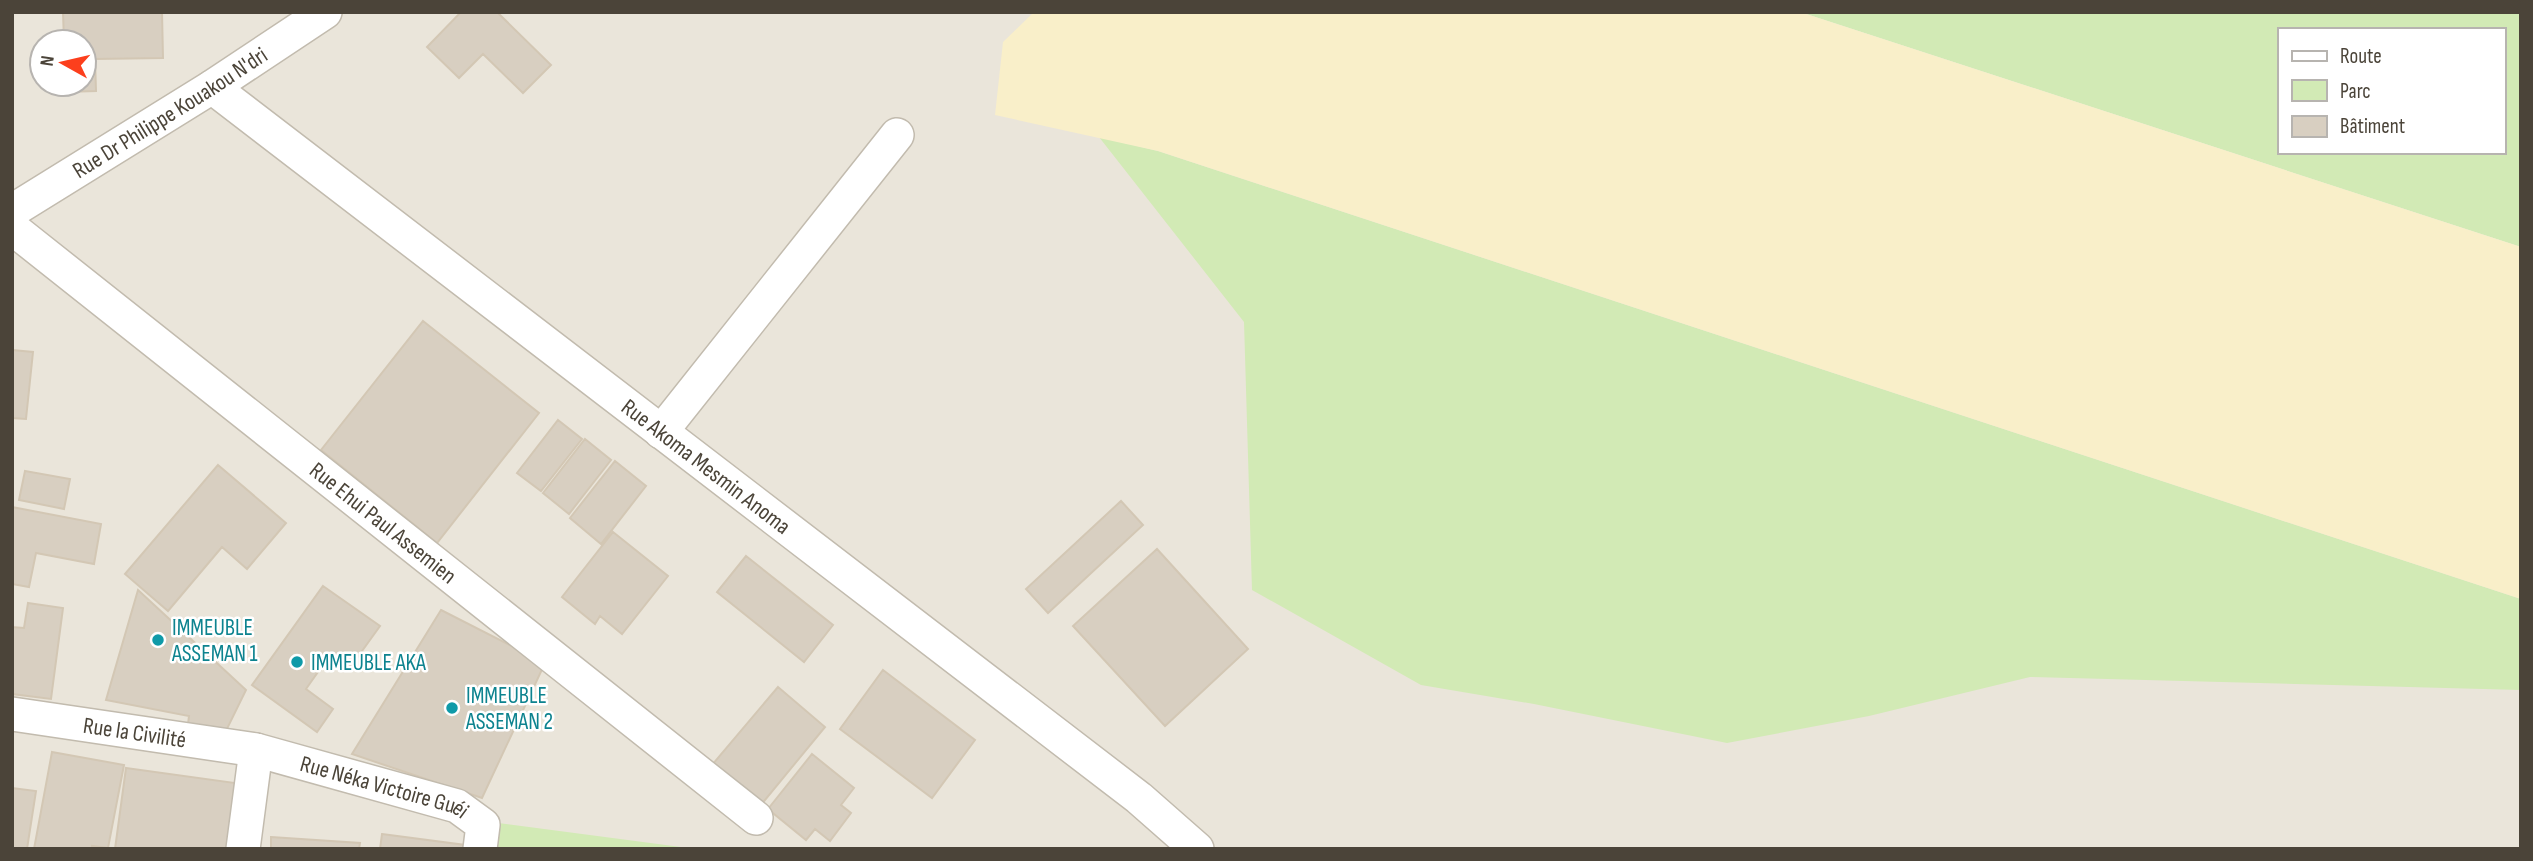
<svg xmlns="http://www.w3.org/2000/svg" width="2533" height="861" viewBox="0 0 2533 861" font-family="'Sofia Sans Condensed',sans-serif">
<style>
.residential{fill:#eae5da;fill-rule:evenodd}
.green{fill:#d2eab5;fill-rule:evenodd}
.sand{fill:#f9efc9}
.building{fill:#d8cfc1;stroke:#d3c7b4;stroke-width:2}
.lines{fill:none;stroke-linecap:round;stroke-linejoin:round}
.street-casing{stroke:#c2bbae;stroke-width:36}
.street{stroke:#fff;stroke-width:33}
.culture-dot{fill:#0f9aa8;stroke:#fff;stroke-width:2.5}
.labels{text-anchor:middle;stroke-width:5;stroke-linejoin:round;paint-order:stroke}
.street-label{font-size:23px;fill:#4b4439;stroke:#fff}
.culture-label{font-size:23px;fill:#0d838f;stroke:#fff;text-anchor:start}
</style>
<rect width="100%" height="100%" fill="#f6f3ec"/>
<!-- residential -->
<path class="residential" d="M12 12H1800L2521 247V849H12ZM42 42H84V84H42Z"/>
<!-- green -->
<path class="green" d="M1800 12H2521V247ZM2279 30H2503V152H2279Z
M1099 137 1158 151 2521 599V690L2030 677 1869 716 1727 743 1534 704 1421 685 1252 590 1244 322Z
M498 823 696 849H494Z"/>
<!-- sand -->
<path class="sand" d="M1034 12H1800L2521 247V599L1158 151 995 115 1003 42Z"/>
<!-- building -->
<path class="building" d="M63 12H162L163 58 95 59 96 91 65 92 64 84H84V42H64Z
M461 12H497L551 65 523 93 483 54 459 78 427 47Z
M423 321 539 413 437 543 321 450Z
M12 350 33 352 26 419 12 418Z
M558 420 582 439 541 491 517 473Z
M585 439 611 460 569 514 543 493Z
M615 461 646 486 601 544 570 518Z
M218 465 286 523 247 569 222 547 168 611 125 574Z
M25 471 70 479 64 509 19 500Z
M1121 501 1143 525 1048 613 1026 589Z
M12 507 101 524 94 564 36 553 29 587 12 584Z
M613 532 668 576 622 634 600 616 595 624 562 597Z
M1157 549 1248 649 1165 726 1073 626Z
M746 556 833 625 804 662 717 592Z
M323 586 380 626 349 669 330 655 306 689 333 709 317 732 252 685Z
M138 590 246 690 223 737 187 732 189 716 106 700Z
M28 603 63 608 51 699 12 694V627L24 628Z
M441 610 545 663 482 798 352 754Z
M883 670 975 740 932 798 840 729Z
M778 687 825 727 760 806 712 765Z
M52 752 124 765 108 848 92 846V849H34Z
M812 754 854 788 841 805 851 813 830 841 815 829 806 840 768 809Z
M126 768 235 783 227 849H115Z
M12 788 36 791 27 849H12Z
M382 834 465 845V849H380Z
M271 837 360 843 359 849H271Z"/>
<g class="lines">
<defs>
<g id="street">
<path id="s1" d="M212 87 1139 798 1197 849"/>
<path id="s2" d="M12 211 212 87 325 12"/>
<path id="s3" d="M12 228 756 818"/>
<path d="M661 432 897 135"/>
<path id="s4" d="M12 714 256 750 457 806 483 825 480 849"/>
<path d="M243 849 256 750"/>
</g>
</defs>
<!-- street casing -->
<use href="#street" class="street-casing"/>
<!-- street -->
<use href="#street" class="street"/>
</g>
<!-- markers -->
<g class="culture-dot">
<circle cx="158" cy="640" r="7"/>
<circle cx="297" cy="662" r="7"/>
<circle cx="452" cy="708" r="7"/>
</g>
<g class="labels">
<!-- street labels -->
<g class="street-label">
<text dy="8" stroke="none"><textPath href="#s2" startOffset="186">Rue Dr Philippe Kouakou N'dri</textPath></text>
<text dy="8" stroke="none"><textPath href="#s1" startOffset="623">Rue Akoma Mesmin Anoma</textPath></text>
<text dy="8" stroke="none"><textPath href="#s3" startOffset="474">Rue Ehui Paul Assemien</textPath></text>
<text dy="8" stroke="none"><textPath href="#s4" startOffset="124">Rue la Civilité</textPath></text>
<text dy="8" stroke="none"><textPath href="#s4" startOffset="380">Rue Néka Victoire Guéi</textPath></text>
</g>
<!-- culture labels -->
<g class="culture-label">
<text x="172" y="635">IMMEUBLE<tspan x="172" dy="26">ASSEMAN 1</tspan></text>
<text x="311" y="670">IMMEUBLE AKA</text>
<text x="466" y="703">IMMEUBLE<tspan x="466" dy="26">ASSEMAN 2</tspan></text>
</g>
</g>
<!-- border -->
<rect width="2533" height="861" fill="none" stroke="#4b4439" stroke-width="28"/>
<!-- legend -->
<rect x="2278" y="28" width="228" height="126" fill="#ffffff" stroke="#b7b4b0" stroke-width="2"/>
<rect x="2292" y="51" width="35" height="10" fill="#ffffff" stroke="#b7b4b0" stroke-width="2"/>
<text x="2340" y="63" font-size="21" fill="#4b4439">Route</text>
<rect x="2292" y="80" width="35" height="21" fill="#d2eab5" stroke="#b7b4b0" stroke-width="2"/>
<text x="2340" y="98" font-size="21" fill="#4b4439">Parc</text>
<rect x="2292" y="116" width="35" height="21" fill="#d8cfc1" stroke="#b7b4b0" stroke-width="2"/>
<text x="2340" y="133" font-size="21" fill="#4b4439">Bâtiment</text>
<!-- north arrow -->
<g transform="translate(63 63) rotate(278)"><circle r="33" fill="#ffffff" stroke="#b7b4b0" stroke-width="2"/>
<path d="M0-5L12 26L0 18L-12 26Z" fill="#fc3f1d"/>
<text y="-10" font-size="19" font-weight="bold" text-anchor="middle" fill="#4b4439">N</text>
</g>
</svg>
